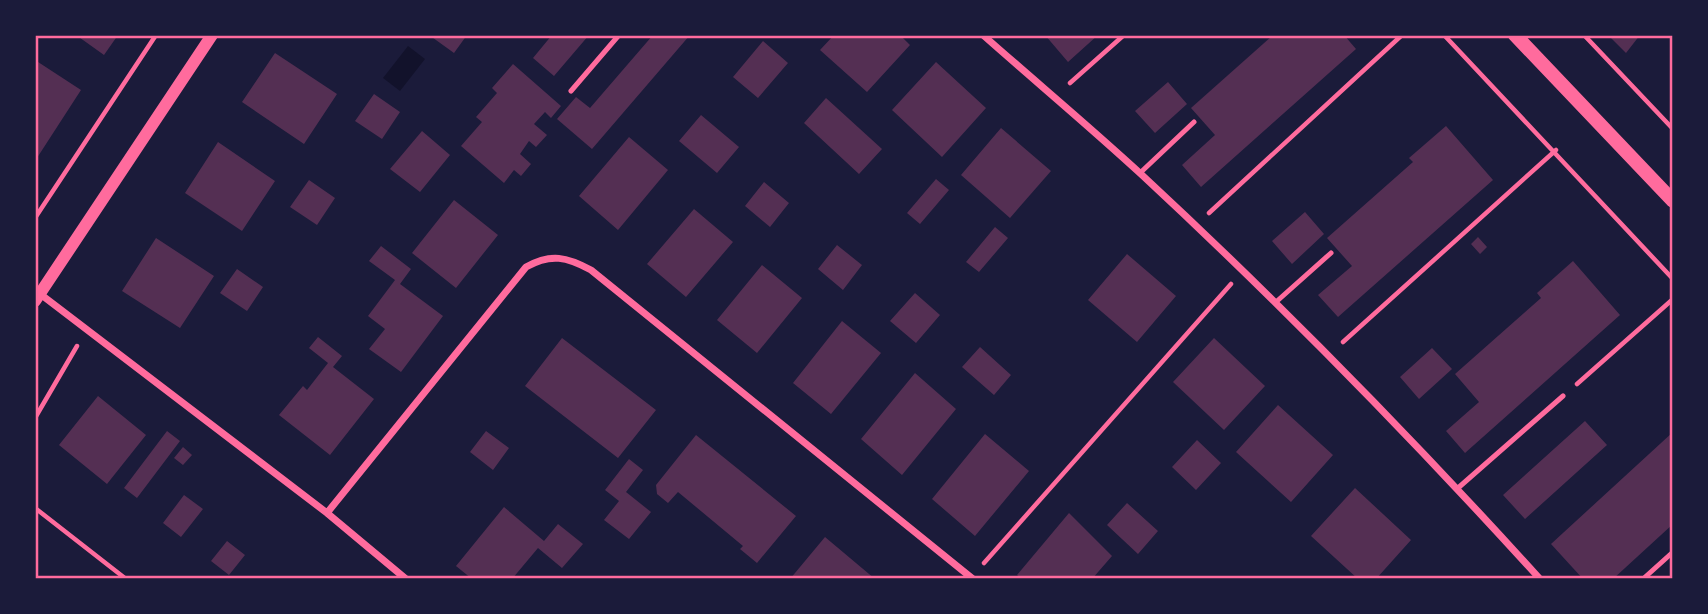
<svg xmlns="http://www.w3.org/2000/svg" width="1708" height="614" viewBox="0 0 1708 614" font-family="'Roboto Condensed',sans-serif">
<style>
.water{fill:#12122b}
.building{fill:#542f53}
.lines{fill:none;stroke-linecap:round;stroke-linejoin:round}
.path{stroke:#ff6b9d;stroke-width:4.5}
.service{stroke:#ff6b9d;stroke-width:5}
.minor{stroke:#ff6b9d;stroke-width:7}
.tertiary{stroke:#ff6b9d;stroke-width:12}
.secondary{stroke:#ff6b9d;stroke-width:14}
.neatline{fill:none;stroke:#ff6b9d;stroke-width:2.5}
</style>
<rect width="100%" height="100%" fill="#1b1b3a"/>
<!-- water -->
<path class="water" d="M408 46 425 59 400 91 383 78Z"/>
<!-- building -->
<path class="building" d="M76 35H118L104 55Z
M429 35H467L454 53Z
M552 35H589L554 76 533 58Z
M653 35H690L592 149 557 119 576 97 590 108Z
M834 35H900L910 45 867 92 820 50Z
M1045 35H1098L1068 62Z
M1273 35H1344L1356 49 1201 187 1182 165 1215 135 1191 108Z
M1608 35H1640L1626 53Z
M763 41 788 63 758 98 733 77Z
M275 53 337 94 304 144 242 102Z
M35 60 81 90 35 161Z
M936 62 986 108 942 157 892 110Z
M513 64 561 106 551 118 545 112 534 124 547 135 536 147 529 141 520 154 531 164 521 176 514 170 504 183 461 146 482 122 476 117 497 93 492 88Z
M1168 82 1187 104 1155 133 1135 111Z
M374 94 400 112 382 139 355 121Z
M826 98 882 149 859 174 804 123Z
M701 115 739 147 717 173 679 141Z
M1446 126 1493 180 1338 317 1318 295 1352 266 1327 238 1413 162 1409 158Z
M1001 128 1051 171 1010 218 961 175Z
M422 131 450 155 420 192 390 169Z
M629 137 668 170 618 230 579 196Z
M218 142 275 181 242 231 185 193Z
M936 179 949 190 920 224 907 213Z
M309 180 335 198 317 225 290 207Z
M764 182 789 203 770 227 745 206Z
M454 200 498 235 456 288 412 253Z
M694 209 733 242 686 297 647 264Z
M1305 212 1324 234 1292 264 1272 241Z
M995 227 1008 238 979 272 966 262Z
M1478 237 1487 247 1480 254 1471 244Z
M156 238 214 276 180 328 122 291Z
M837 245 862 265 843 290 818 269Z
M381 246 411 269 400 284 443 316 401 372 369 349 385 329 368 316 395 280 369 261Z
M1127 254 1176 296 1137 342 1088 300Z
M1573 261 1620 315 1465 453 1446 431 1479 402 1455 374 1541 298 1537 293Z
M762 265 802 298 757 353 717 320Z
M237 269 263 287 247 311 220 293Z
M915 293 940 315 916 343 890 321Z
M842 321 881 353 831 414 793 383Z
M318 337 342 356 333 367 374 399 330 455 279 415 303 386 307 390 328 363 309 348Z
M562 338 656 410 618 458 525 386Z
M1214 338 1265 386 1224 430 1173 382Z
M980 347 1011 375 994 395 962 367Z
M1432 348 1452 369 1419 399 1400 377Z
M915 373 956 409 902 475 861 439Z
M98 396 146 435 107 484 59 445Z
M1278 405 1333 455 1291 502 1236 452Z
M1585 421 1607 445 1525 519 1503 495Z
M167 431 180 441 137 498 124 488Z
M486 431 509 448 493 470 470 452Z
M1673 432V524L1613 579H1583L1551 544Z
M985 434 1029 471 975 536 932 499Z
M696 435 796 516 757 563 740 549 743 546 678 492 668 503 657 494 656 485Z
M1197 440 1221 463 1196 490 1172 467Z
M183 447 192 455 183 465 174 458Z
M629 459 643 470 626 492 651 512 629 539 604 520 619 501 605 490Z
M1355 488 1411 540 1376 579H1358L1311 536Z
M184 495 203 509 181 537 163 523Z
M1127 503 1158 531 1138 554 1107 525Z
M504 507 544 541 558 524 583 544 562 568 538 548 512 579H472L456 566Z
M1069 513 1112 556 1092 579H1022L1017 575Z
M825 537 875 579H790Z
M227 541 245 555 229 575 211 561Z"/>
<g class="lines">
<!-- path -->
<path class="path" d="M1444 35 1673 279
M1584 35 1673 129
M1070 83 1124 35
M1209 213 1402 35
M35 218 156 35
M1343 342 1556 150
M1577 384 1673 299
M35 418 77 346
M35 508 126 579
M984 563 1231 284"/>
<!-- service -->
<path class="service" d="M571 91 619 35
M1140 173 1194 122
M1276 302 1331 253
M1458 488 1563 396
M1643 579 1673 552"/>
<!-- minor -->
<path class="minor" d="M983 35C1036 82 1090 127 1142 175 1281 304 1413 439 1540 579
M35 290 327 513 406 579
M327 513 526 267C551 253 567 257 591 270L973 579"/>
<!-- tertiary -->
<path class="tertiary" d="M35 301 212 35"/>
<!-- secondary -->
<path class="secondary" d="M1515 35 1673 201"/>
</g>
<!-- border -->
<rect width="1708" height="614" fill="none" stroke="#1b1b3a" stroke-width="74"/>
<rect x="37" y="37" width="1634" height="540" class="neatline"/>
</svg>
